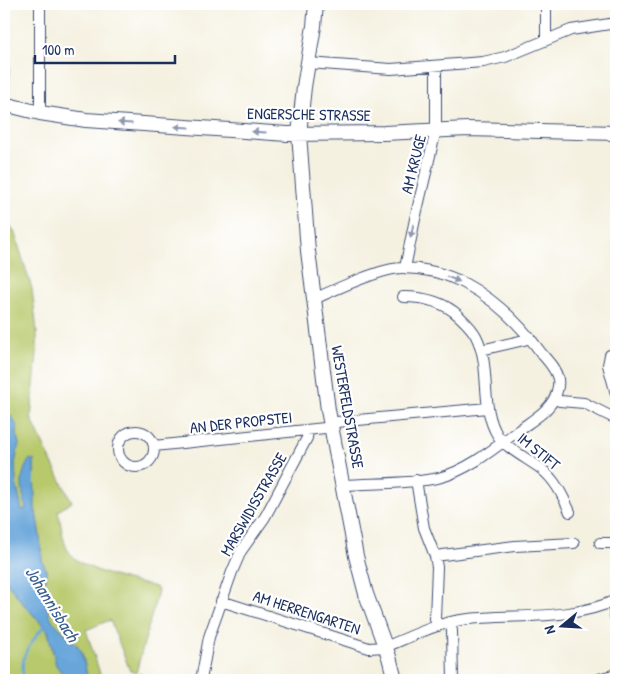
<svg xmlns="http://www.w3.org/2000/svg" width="620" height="684" viewBox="0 0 620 684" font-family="'Patrick Hand',sans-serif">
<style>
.green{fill:#b8c96c;stroke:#6a7c65}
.water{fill:#68a6da;stroke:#426a9c}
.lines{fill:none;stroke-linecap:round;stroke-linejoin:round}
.stream{stroke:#68a6da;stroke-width:2.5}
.street-casing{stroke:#3c4c72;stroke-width:12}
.secondary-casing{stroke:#3c4c72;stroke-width:16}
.street{stroke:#fff;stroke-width:10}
.secondary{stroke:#fff;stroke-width:14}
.oneway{fill:#8d97ae}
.labels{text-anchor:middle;stroke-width:4.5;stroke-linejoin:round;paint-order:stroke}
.street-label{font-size:16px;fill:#1b2f5e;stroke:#fff}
.water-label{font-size:18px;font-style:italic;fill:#3a5f90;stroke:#fff}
</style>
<rect width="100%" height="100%" fill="#fff"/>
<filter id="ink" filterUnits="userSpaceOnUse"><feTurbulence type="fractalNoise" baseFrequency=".02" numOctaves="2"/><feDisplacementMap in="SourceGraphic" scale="10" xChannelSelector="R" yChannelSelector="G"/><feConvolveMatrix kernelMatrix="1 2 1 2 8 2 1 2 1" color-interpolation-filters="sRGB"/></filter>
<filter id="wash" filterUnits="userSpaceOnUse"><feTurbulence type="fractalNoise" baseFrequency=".0096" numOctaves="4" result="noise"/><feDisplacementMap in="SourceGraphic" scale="20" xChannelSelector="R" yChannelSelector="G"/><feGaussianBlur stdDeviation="1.12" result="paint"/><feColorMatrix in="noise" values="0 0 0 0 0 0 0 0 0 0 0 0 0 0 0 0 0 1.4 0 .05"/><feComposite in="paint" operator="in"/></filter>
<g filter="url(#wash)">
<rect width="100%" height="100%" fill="#f5f1e1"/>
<!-- green -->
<path class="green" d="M4 4H9V94L4 93Z
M4 217 14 231 32 289 37 332V353L31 418 52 463 72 502 58 511C61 523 62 538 67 549 76 570 135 582 156 587L158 591 136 673 130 671 110 620 86 630 102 680H88L83 656 77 644 57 627 52 620 39 589 46 579V570L42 560 40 536 35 507 34 460 23 493 26 510 22 511 16 483 15 463 19 444 17 436V427L5 408 4 396 7 361 4 312Z
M4 578 21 601 48 631 56 665 67 680H4Z"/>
<!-- water -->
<path class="water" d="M4 396 5 408 14 420 17 427V436L19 444 15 463 16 483 22 510 26 509C22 490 18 476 30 459L34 460 35 507 40 536 42 560 46 570V579L39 589 52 620 81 650 88 680H67L56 665 48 631 21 601 4 578Z"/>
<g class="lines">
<!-- stream -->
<path class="stream" d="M24 680C18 653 31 645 45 624"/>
</g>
</g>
<g filter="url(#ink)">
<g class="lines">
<defs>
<path id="street" d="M546 4V40
M308 63 391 69 483 62 505 57 571 30 616 23
M40 113V4
M405 268 415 219 436 130V67
M403 297C424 297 443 301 459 316 465 322 472 328 476 336 492 367 479 406 498 436 506 448 528 459 540 468 555 479 563 496 570 512
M314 299C334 290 381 268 402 268 423 268 446 274 464 283 496 300 521 325 542 354 548 361 556 369 558 379 559 385 557 392 555 397 548 412 531 421 519 430 495 448 467 471 438 478 411 484 373 483 344 485
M481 350 524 340 529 336
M616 353 610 355 608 365 616 394
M554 399 560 401 584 403 616 419
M118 449a18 18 0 1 1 36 0a18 18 0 1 1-36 0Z
M154 446 325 428 337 422 347 421 488 408
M416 480 424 528 435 556 437 567 435 619 438 626
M600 543H616
M435 556 515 546 574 543
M221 601 369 648 385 647C410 637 435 624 461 620 512 613 568 622 616 600
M612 601 616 620
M450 622 452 631 453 680
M136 680H138
M201 680 209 637 232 572 241 551 265 517 307 438 308 430
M596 680 616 674"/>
<path id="secondary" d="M316 4 314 26 304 87 299 134 308 251 328 410 356 556 366 594 389 657 395 680
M4 104 40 113 86 120 287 134 384 133 468 129 616 133"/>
</defs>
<!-- street casing -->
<use href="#street" class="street-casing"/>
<!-- secondary casing -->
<use href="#secondary" class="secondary-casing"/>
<!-- street -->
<use href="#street" class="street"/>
<!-- secondary -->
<use href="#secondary" class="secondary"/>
</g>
<!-- one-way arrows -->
<defs><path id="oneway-solid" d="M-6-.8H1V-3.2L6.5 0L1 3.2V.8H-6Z" transform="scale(1.25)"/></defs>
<g class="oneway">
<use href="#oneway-solid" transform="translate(125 123) rotate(-176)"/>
<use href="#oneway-solid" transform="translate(182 127) rotate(-176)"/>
<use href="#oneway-solid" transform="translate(259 132) rotate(-176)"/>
<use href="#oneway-solid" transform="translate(412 231) rotate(101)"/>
<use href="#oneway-solid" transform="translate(453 279) rotate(21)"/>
</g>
</g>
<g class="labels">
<!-- street labels -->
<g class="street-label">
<text transform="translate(309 114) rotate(1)" y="6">ENGERSCHE STRASSE</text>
<text transform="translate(413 164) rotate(-76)" y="6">AM KRUGE</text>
<text transform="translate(348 407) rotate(80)" y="6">WESTERFELDSTRASSE</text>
<text transform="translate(241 422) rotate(-6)" y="6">AN DER PROPSTEI</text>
<text transform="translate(539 451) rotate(39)" y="6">IM STIFT</text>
<text transform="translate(253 504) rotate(-60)" y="6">MARSWIDISSTRASSE</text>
<text transform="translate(307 612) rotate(18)" y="6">AM HERRENGARTEN</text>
</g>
<!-- water labels -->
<g class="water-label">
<text transform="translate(52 604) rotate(58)" y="6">Johannisbach</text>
</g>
</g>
<!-- margin -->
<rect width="620" height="684" fill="none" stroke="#fff" stroke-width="20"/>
<!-- north arrow -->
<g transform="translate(562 626) rotate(252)" stroke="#ffffff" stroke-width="4" paint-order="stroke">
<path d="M0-4L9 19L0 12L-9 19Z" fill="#1b2f5e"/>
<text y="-8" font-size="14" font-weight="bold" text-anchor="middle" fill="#1b2f5e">N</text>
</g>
<!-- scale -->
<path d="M35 55v8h140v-8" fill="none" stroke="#1b2f5e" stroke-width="2.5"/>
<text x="42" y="55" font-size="15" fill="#1b2f5e" stroke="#ffffff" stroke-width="4" paint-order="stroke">100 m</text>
</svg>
